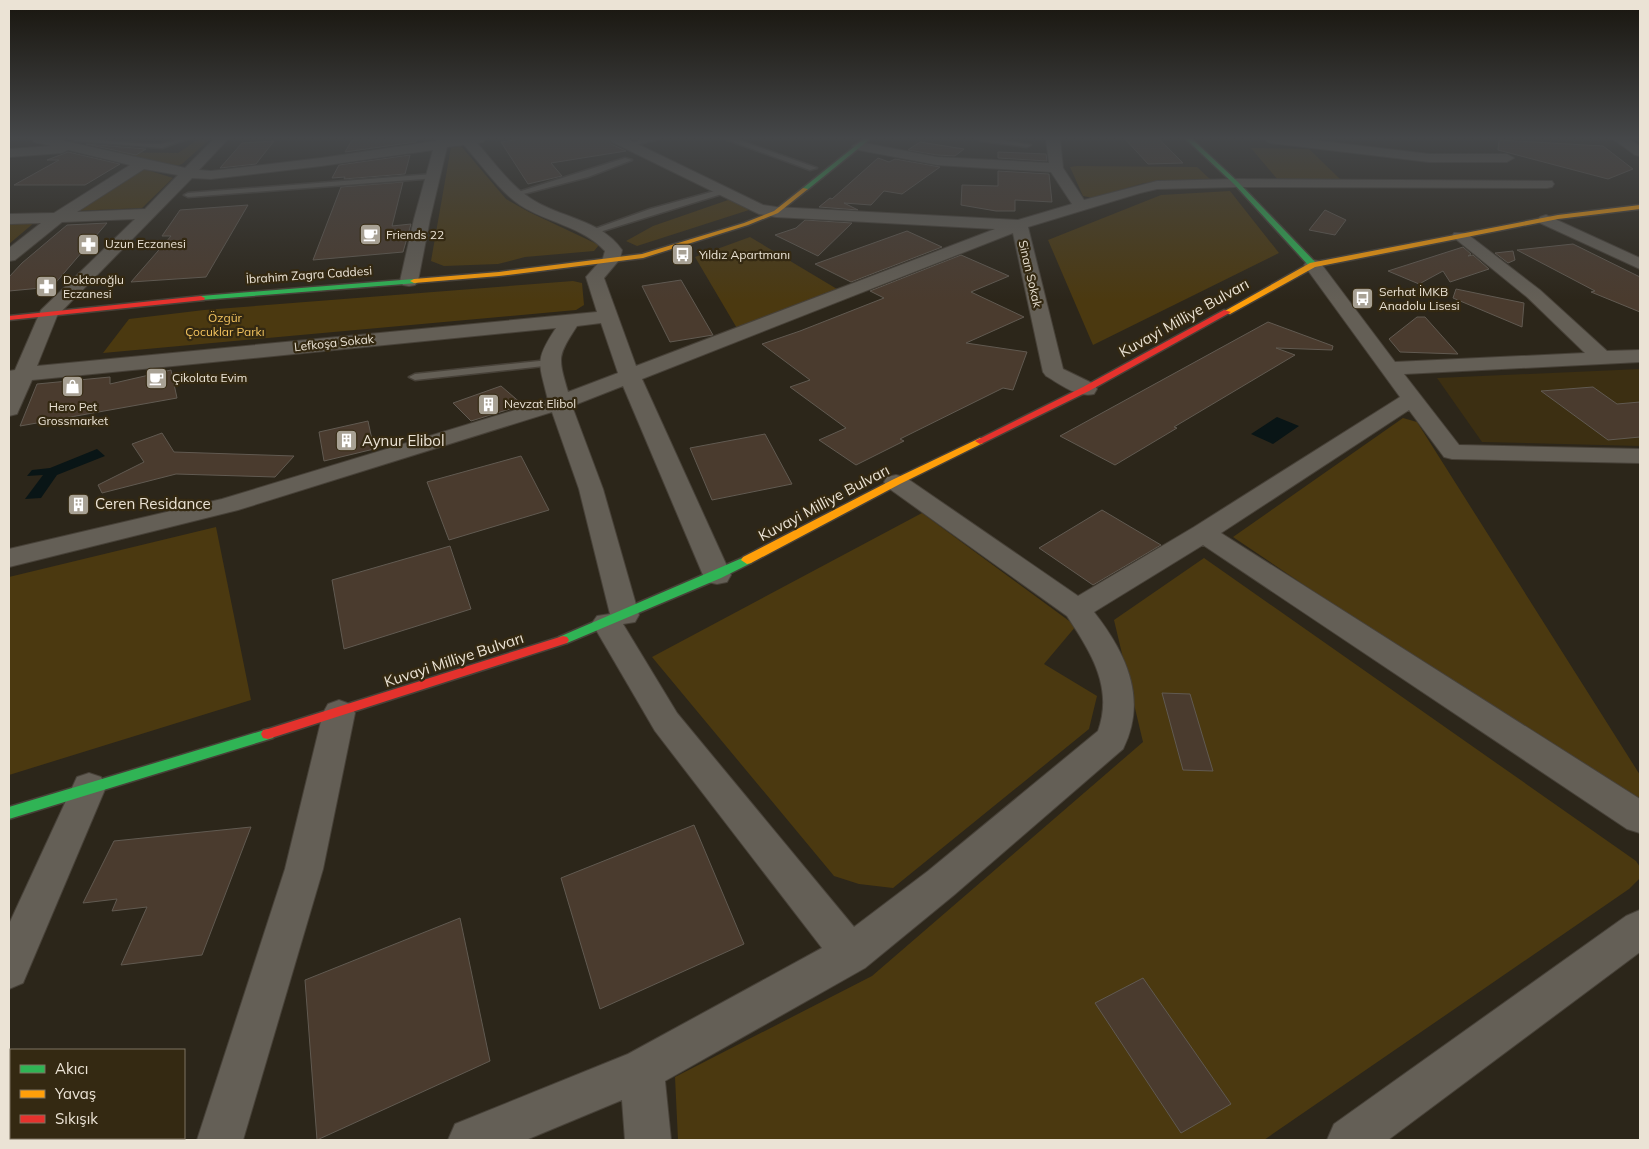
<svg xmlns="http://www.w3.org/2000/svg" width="1649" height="1149" viewBox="0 0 1649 1149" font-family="Mulish,sans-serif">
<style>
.built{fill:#3c2f12}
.green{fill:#4b3910}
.water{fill:#091516}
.building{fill:#4a3b2e;stroke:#615a51}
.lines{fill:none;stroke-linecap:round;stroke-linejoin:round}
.lane-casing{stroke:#474138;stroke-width:3}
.street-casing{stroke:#474138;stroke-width:2}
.fast-casing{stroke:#474138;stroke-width:3}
.slow-casing{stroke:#474138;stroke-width:3}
.jam-casing{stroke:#474138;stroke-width:3}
.lane{fill:#645f56;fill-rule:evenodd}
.street{fill:#645f56;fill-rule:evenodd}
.fast{fill:#30b455;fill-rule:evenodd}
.slow{fill:#ff9f0a;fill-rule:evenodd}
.jam{fill:#e5322d;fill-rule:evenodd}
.labels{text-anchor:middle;stroke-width:4.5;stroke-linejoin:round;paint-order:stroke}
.far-poi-label{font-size:12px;fill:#ebe3d5;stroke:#342912;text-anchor:start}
.far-street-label{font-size:12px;fill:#ebe3d5;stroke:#342912}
.far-park-label{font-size:12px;fill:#f3c35e;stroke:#342912}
.street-label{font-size:15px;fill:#ebe3d5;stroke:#342912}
.poi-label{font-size:15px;fill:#ebe3d5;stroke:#342912;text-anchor:start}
</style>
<rect width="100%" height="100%" fill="#2c261a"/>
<!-- built -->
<path class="built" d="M1640 369V446L1482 442 1437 378Z"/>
<!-- green -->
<path class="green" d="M199 139H210L182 164 176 166 100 152 178 153Z
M461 146 506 199 529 212 599 245 594 251 525 257 498 264 444 266 431 261 451 147Z
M1251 148 1309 149 1342 181 1278 180Z
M1077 166 1197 167 1212 181 1144 183 1093 198 1083 196 1070 167Z
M141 168 173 178 142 208 73 211Z
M1230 191 1279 253 1093 345 1048 240 1161 195Z
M731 199 749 210 637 246 626 241 653 226Z
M35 222 9 244V224Z
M750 237 837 289 738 330 695 257Z
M573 281 582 283 584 305 576 310 103 353 129 319 204 310Z
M1403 418 1417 422 1640 775V812L1233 537Z
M922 513 1076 626 1044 664 1097 696 1089 729 893 888 859 884 834 876 652 657Z
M216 527 251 700 9 775V577Z
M1204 558 1636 861 1640 867V878L1629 889 1264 1140H678L675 1077 872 976 1143 742 1114 620Z"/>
<!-- water -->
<path class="water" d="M1277 417 1299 426 1273 444 1251 434Z
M97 449 105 456 57 475 41 498 25 499 43 475 27 476 32 470 50 468Z"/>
<!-- building -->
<path class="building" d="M417 139 416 142 345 152 352 140Z
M521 139H608L611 144 626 151 551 163 562 176 528 184 501 142Z
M1125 139H1159L1183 163 1148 164Z
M1499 140 1603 146 1633 169 1608 179 1498 150Z
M274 141 256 164 220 168 242 143Z
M920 142 964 149 955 156 937 155 908 150Z
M86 144 146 149 136 155Z
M68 152 120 164 85 185H14L59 160H47Z
M998 152 1046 154 1047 161 998 158Z
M410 155 405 174 344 179 345 177 332 178 339 165Z
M878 158 889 162 895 159 940 167 902 194 884 191 871 205 844 203 858 210 819 207 830 198 832 199Z
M998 171 1049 174 1052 202 1015 200V211H996L961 205 962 185 998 186Z
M403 182 392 226 411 224 403 252 313 260 341 187Z
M248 205 206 277 131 282 171 236H162L180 210Z
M1325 210 1346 220 1335 235 1309 230Z
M805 220 852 223 818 256 775 235 796 228Z
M107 223 52 287 9 291V277L22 263 67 225Z
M907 231 942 247 851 282 815 264Z
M1573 244 1640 277V312L1591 292 1595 291 1517 250Z
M1463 247 1471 254 1468 256 1473 255 1489 269 1450 282 1443 271 1419 284 1388 271Z
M1513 251 1515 260 1508 263 1495 253Z
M961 255 1009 276 971 292 1024 317 966 343 1027 352 1013 390 1003 388 900 439 904 441 856 465 819 440 846 428 790 387 810 380 762 344 800 331 884 298 870 291Z
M681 280 713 335 670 342 642 286Z
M1456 289 1524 303 1522 327 1453 298Z
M1417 317H1425L1458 354 1400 352 1389 339Z
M1268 322 1333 346 1332 350 1276 348 1295 355 1174 427 1177 428 1115 465 1060 436Z
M171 370 177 398 20 426 37 384 110 377V384Z
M501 386 523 405 471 421 453 403Z
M1593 387 1617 404 1640 402V437L1608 440 1541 391Z
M368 421 374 449 324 461 319 432Z
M162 433 174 452 294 456 275 477 176 474 102 493 98 485 144 462 132 444Z
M765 434 792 484 712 500 690 448Z
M521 456 549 510 449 540 427 482Z
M1102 510 1161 545 1093 585 1039 548Z
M450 546 471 609 344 649 332 580Z
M1162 693 1190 694 1213 771 1183 770Z
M694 825 744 944 600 1009 561 878Z
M251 827 202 955 121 965 147 907 112 911 117 899 83 903 114 841Z
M460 918 490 1061 317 1140 305 980Z
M1143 978 1231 1104 1181 1133 1095 1003Z"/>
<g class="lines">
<defs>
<path id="lane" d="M71 139C101 139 130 144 159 144 168 143 177 139 187 139L162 148 75 141Z
M645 139H659L627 147 623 145Z
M725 139H736L817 168 810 170Z
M977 139H998L1031 145 1027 147 981 141Z
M625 158 632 160 588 177 516 196 512 194Z
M433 174 437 176 436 178 188 197 184 195 188 193Z
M722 189 726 191 725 193 593 234 590 235 586 232 650 209Z
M549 360 553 361 555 363 553 365 415 380 409 377 415 374Z"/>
<path id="street" d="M32 139H56L185 168 214 139H228L199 170 211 171 321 158 436 141V139H485L483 142 477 143C494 162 509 184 530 198 559 218 601 219 622 250L620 259 604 278 636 366 995 229 776 217 759 214 612 142 610 139H627L763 205 776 207 1018 220 1072 204 1051 172 937 165 859 150 852 146 859 142 937 157 1049 163 1046 139H1060L1063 168 1084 200 1157 181 1236 179 1552 181 1554 184 1552 187 1547 188 1236 187 1157 189 1140 193 1028 227 1063 369 1094 384 1097 389 1094 394C1077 398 1060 384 1046 376L1043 372 1013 233 642 379 731 575 727 582 717 584 707 582 703 575 623 386 572 406 603 489 639 615 635 622 623 624 677 713 854 927 928 871 1098 731C1114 687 1090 651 1067 616L887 487 884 482 887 477 896 475 905 477 1078 596 1194 527 1400 397 1304 265 1307 261 1313 260 1319 261 1395 362 1585 353 1527 297 1452 236 1454 233H1466L1540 290 1607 351 1640 350V362L1404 374 1459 445 1640 449V463L1452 459 1444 457 1409 410 1221 533 1640 799V833L1627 829 1203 545 1094 612C1126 653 1148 699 1123 749L954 895 865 968 665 1081 671 1140H625L622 1100 526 1140H448L455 1124 628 1054 822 948 655 731 592 623 597 616 610 614 579 489 552 412 238 510 9 567V549L222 499 548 400C539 363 534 361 556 328L32 380 17 414 9 416V371L15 370 41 310 135 219 62 222 15 260 9 261V248L41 223 9 224V214L54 213 130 165 68 150 62 153 9 157V149L51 146 34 142ZM464 145C482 165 498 190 520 205 547 223 582 226 605 251L603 258 586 277 597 312 37 366 57 316 192 178 211 179 321 166 433 150 414 219 400 281 403 285 409 286 415 285 418 281 430 219 447 147ZM144 169 178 175 145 209 77 212ZM601 323 618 373 568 392C558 357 557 357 577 326Z
M1263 139H1304L1429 154H1507L1514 158 1507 162H1429L1270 143Z
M1613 139H1629L1640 146V156L1635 155Z
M1546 215 1640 258V269L1540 223 1538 220 1540 217Z
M339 700 350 704 355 713 323 869 243 1140H197L285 869 323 713 328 704Z
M89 773 101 777 106 787 23 983 9 989V924L77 777Z
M1640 910V952L1388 1140H1327L1334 1124 1626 916Z"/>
<path id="fast" d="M864 139H870L807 190H803V188Z
M1186 139H1192L1238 182 1316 263V267H1310L1234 184Z
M414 279 418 281 417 283 201 300 197 298 201 296Z
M747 556 751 557 753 560 751 563 721 578 567 643H559L557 640 559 637Z
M268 729 273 730 275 734 273 738 9 819V807Z"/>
<path id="slow" d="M803 188 808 189 778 213 748 225 643 258 499 276 414 283 410 281 414 279 499 272 642 254 744 223 774 211Z
M1640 205V209L1558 219 1315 267 1230 314 1223 312 1310 263 1558 215Z
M980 438 983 439V443L900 484 751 563 747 564 741 560 743 557 892 480Z"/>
<path id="jam" d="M201 296 205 298 204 300 9 320V316Z
M1224 310 1231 312 1089 391 983 443 980 444 975 441 1083 387Z
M563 636 567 637 569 640 567 643 268 739 263 738 261 734 263 730 268 729Z"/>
</defs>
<!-- lane casing -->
<use href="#lane" class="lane-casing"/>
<!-- street casing -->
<use href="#street" class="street-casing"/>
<!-- fast casing -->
<use href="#fast" class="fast-casing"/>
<!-- slow casing -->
<use href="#slow" class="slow-casing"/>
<!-- jam casing -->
<use href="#jam" class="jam-casing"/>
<!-- lane -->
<use href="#lane" class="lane"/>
<!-- street -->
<use href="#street" class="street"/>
<!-- fast -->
<use href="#fast" class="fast"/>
<!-- slow -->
<use href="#slow" class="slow"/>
<!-- jam -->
<use href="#jam" class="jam"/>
</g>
<!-- sky -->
<linearGradient id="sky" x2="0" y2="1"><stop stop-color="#18150e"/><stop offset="0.46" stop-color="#454749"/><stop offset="1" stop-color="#454749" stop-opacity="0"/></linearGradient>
<rect width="1649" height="300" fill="url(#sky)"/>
<!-- icons -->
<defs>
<symbol id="cafe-square" viewBox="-11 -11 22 22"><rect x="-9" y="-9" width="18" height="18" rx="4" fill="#a8a194" stroke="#342912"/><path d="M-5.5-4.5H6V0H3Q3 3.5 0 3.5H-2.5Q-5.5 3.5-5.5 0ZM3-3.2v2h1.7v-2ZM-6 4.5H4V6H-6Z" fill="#fff"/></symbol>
<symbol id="pharmacy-square" viewBox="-11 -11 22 22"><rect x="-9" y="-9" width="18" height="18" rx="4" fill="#a8a194" stroke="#342912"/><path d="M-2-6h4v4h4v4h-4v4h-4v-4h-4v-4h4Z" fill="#fff"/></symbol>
<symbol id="bus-square" viewBox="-11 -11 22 22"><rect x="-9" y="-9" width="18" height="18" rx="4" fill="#a8a194" stroke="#342912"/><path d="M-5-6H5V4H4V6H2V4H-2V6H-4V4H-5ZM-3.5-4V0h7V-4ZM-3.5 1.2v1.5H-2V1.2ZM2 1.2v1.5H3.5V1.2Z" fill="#fff"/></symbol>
<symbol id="shop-square" viewBox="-11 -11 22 22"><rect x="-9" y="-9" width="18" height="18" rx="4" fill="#a8a194" stroke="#342912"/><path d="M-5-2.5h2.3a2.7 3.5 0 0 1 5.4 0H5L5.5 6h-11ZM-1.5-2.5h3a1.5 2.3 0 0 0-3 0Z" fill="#fff"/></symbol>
<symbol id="building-square" viewBox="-11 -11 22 22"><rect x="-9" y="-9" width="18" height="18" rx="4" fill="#a8a194" stroke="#342912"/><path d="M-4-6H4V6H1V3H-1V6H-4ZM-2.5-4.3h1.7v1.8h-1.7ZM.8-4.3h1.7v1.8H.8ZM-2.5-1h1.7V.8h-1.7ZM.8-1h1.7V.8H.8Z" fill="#fff"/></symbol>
</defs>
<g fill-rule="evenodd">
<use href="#cafe-square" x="358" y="222" width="25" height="25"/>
<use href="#pharmacy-square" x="76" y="232" width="25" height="25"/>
<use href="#bus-square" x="670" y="242" width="25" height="25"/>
<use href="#pharmacy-square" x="34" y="274" width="25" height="25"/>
<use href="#bus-square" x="1350" y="286" width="25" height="25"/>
<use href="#cafe-square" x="144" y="366" width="25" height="25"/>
<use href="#shop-square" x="60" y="374" width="25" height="25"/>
<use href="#building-square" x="476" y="392" width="25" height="25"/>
<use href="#building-square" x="334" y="428" width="25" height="25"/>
<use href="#building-square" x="66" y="492" width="25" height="25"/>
</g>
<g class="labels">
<!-- far-poi labels -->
<g class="far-poi-label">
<text x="386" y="239">Friends 22</text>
<text x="105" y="248">Uzun Eczanesi</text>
<text x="699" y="259">Yıldız Apartmanı</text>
<text x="63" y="284">Doktoroğlu<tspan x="63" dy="14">Eczanesi</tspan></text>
<text x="1379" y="296">Serhat İMKB<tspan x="1379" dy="14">Anadolu Lisesi</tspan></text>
<text x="172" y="382">Çikolata Evim</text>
<text x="504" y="408">Nevzat Elibol</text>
<text x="73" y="411" text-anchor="middle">Hero Pet<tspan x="73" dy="14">Grossmarket</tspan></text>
</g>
<!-- far-street labels -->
<g class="far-street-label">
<text transform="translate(1030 274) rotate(77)" y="4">Sinan Sokak</text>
<text transform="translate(309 275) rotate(-4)" y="4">İbrahim Zagra Caddesi</text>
<text transform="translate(334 343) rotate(-6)" y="4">Lefkoşa Sokak</text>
</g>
<!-- far-park labels -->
<g class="far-park-label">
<text x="225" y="322">Özgür<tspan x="225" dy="14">Çocuklar Parkı</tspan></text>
</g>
<!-- street labels -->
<g class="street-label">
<text transform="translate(1184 318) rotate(-29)" y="5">Kuvayi Milliye Bulvarı</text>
<text transform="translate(824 503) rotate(-28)" y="5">Kuvayi Milliye Bulvarı</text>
<text transform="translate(454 660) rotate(-18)" y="5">Kuvayi Milliye Bulvarı</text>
</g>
<!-- poi labels -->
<g class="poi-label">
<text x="362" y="446">Aynur Elibol</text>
<text x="95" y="509">Ceren Residance</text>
</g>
</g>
<!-- border -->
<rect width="1649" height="1149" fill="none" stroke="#ebe3d5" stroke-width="20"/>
<!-- legend -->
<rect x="10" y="1049" width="175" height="90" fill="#342912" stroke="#7d7360"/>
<rect x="20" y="1065" width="25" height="8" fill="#30b455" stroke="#7d7360"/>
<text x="55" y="1074" font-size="15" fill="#ebe3d5">Akıcı</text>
<rect x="20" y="1090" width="25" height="8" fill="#ff9f0a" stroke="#7d7360"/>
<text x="55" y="1099" font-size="15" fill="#ebe3d5">Yavaş</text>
<rect x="20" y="1115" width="25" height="8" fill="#e5322d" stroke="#7d7360"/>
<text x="55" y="1124" font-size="15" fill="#ebe3d5">Sıkışık</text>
</svg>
